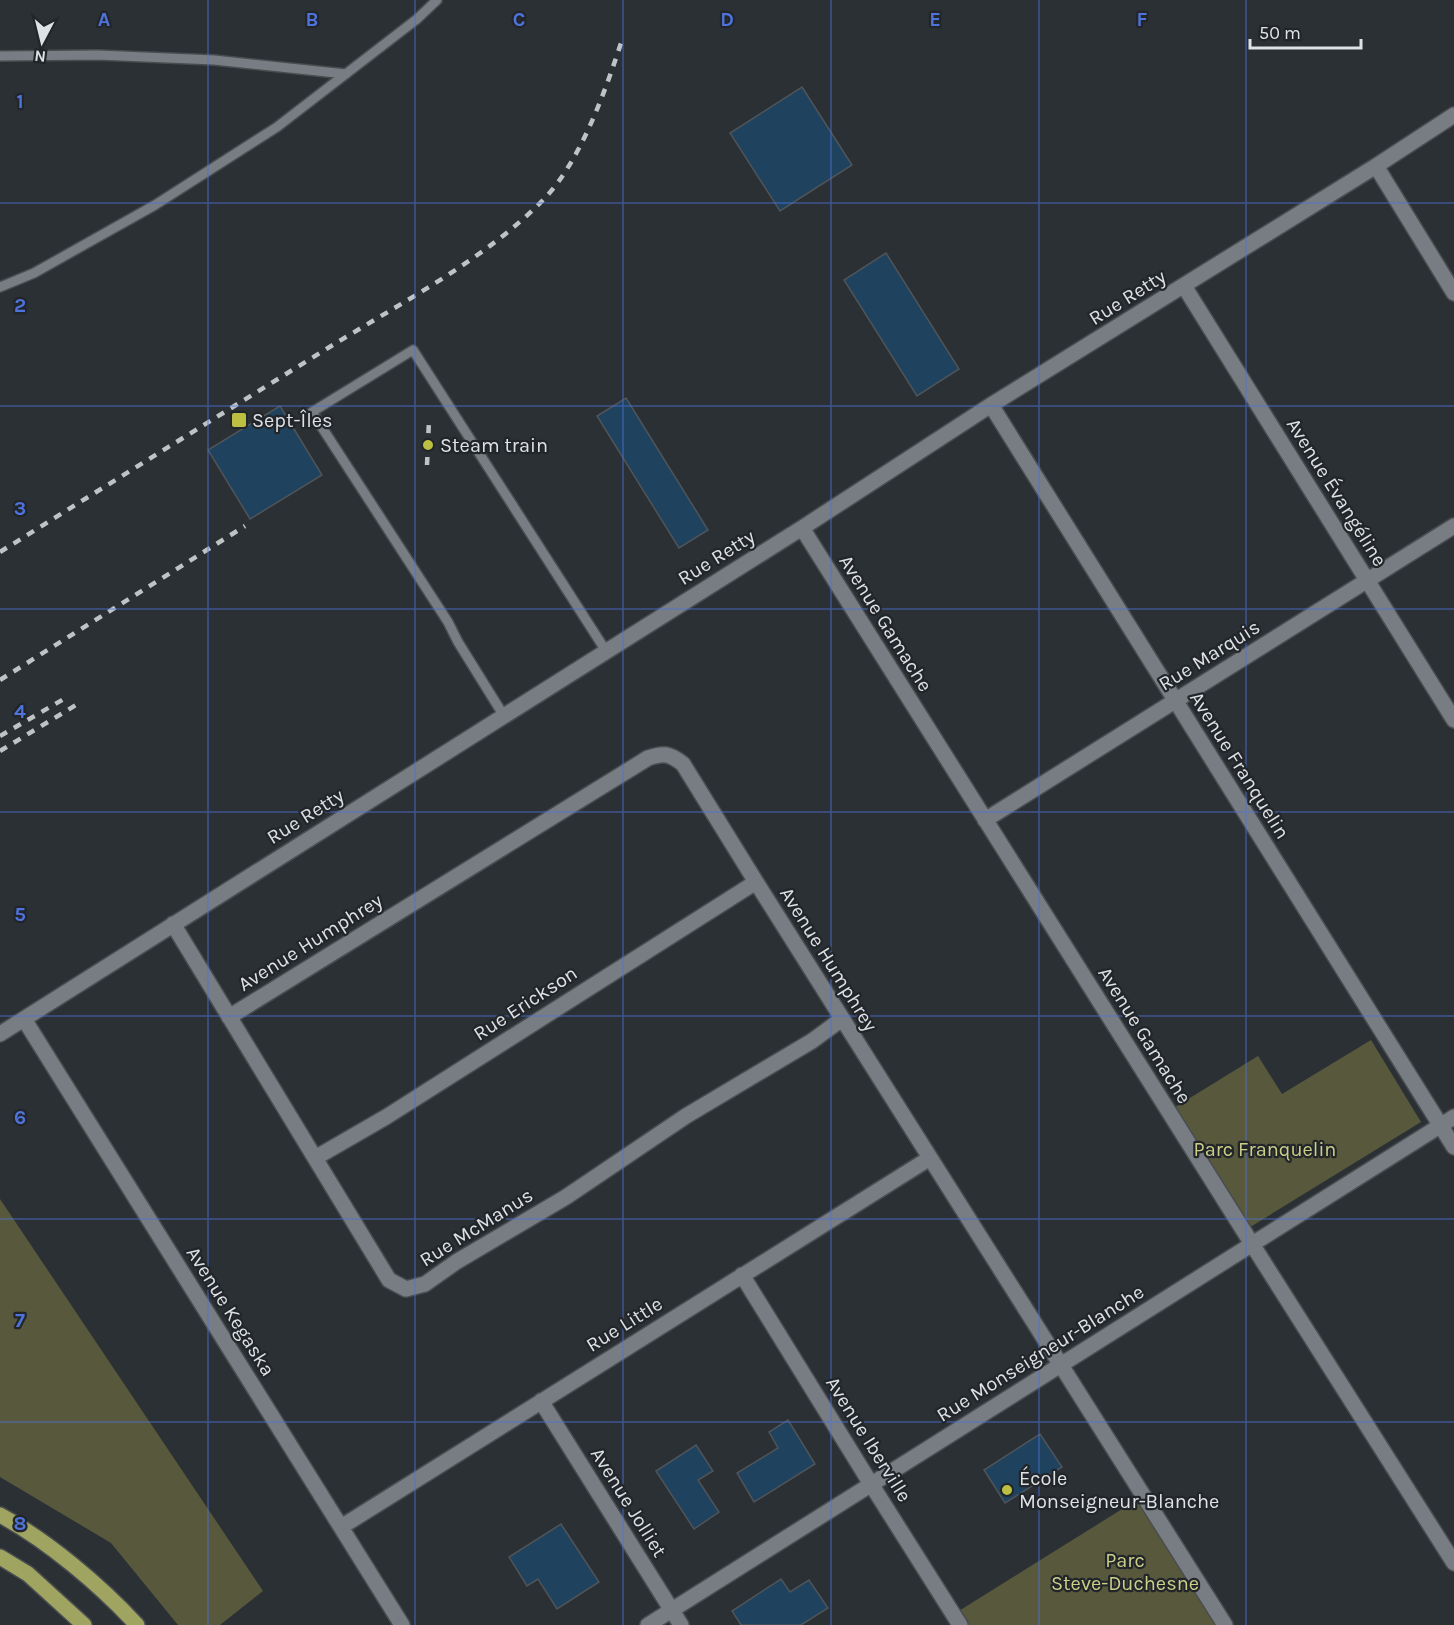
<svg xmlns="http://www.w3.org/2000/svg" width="1454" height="1625" viewBox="0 0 1454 1625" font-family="Karla,sans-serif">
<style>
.green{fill:#58593c}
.building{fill:#1f435f;stroke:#4f5459;stroke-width:1.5}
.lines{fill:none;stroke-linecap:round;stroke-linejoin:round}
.lane-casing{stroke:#494d50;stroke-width:12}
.street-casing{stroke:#494d50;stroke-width:18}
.secondary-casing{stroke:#494d50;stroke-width:18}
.primary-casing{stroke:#494d50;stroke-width:18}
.lane{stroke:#777d82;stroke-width:9}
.street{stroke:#777d82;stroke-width:15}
.secondary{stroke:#777d82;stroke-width:15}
.primary{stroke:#a0a461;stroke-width:15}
.rail{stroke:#bfc3c6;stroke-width:4.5;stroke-dasharray:8 8;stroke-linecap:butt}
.grid{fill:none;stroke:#4e73db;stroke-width:1.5;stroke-opacity:0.55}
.poi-dot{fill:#bdbf43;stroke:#22262b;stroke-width:2}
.labels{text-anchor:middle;stroke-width:4.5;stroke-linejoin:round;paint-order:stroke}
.street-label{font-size:20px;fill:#dfe2e5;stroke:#22262b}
.poi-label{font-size:20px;fill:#dfe2e5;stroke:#22262b;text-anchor:start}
.park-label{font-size:20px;fill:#cccf87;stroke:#22262b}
.grid-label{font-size:20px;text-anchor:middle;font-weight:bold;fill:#4e73db;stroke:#22262b;stroke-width:4.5;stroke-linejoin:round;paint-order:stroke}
</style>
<rect width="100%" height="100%" fill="#2b3035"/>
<!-- green -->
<path class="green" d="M1371 1040 1421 1122 1247 1229 1172 1109 1258 1056 1282 1094Z
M0 1199 263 1591 220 1625H178L111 1543 0 1477Z
M1143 1496 1225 1625H961L954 1614Z"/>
<!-- building -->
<path class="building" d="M802 87 852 165 780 211 730 133Z
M886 253 959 369 917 396 844 280Z
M626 398 708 530 679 548 597 416Z
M280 406 322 475 250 519 208 450Z
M788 1420 815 1464 754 1502 737 1473 778 1448 769 1432Z
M1040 1434 1062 1467 1005 1503 984 1470Z
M696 1445 713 1471 698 1480 719 1512 694 1529 656 1471Z
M561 1524 599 1582 557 1609 538 1579 527 1586 509 1557Z
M781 1579 790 1592 809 1580 828 1608 801 1625H741L732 1611Z"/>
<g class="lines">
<defs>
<path id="lane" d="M0 56 98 55 214 60 346 74
M0 287 34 273 155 205 277 127 417 19 437 0
M504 716 458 642 448 622 312 412 413 350 606 651"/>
<path id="street" d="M1376 166 1454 293
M1184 286 1454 720
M991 405 1454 1147
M802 528 1252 1244
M985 820 1454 526
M173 924 389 1280 406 1289 425 1284 456 1262 566 1197 686 1116 812 1041 842 1019
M229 1017 648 758C664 753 669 753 683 764L756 882 1225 1625
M24 1019 402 1625
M0 1034 802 528 991 405 1376 166 1454 115
M315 1158 386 1117 756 882
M742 1275 871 1484 960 1625
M541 1401 681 1625
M341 1527 930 1158"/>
<path id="secondary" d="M1252 1244 1454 1563
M648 1625 1454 1117"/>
<path id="primary" d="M0 1515C48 1541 100 1585 137 1625
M0 1557 28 1574 84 1625"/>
</defs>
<!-- lane casing -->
<use href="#lane" class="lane-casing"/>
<!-- street casing -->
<use href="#street" class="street-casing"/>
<!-- secondary casing -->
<use href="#secondary" class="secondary-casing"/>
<!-- primary casing -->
<use href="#primary" class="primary-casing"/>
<!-- lane -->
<use href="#lane" class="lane"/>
<!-- street -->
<use href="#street" class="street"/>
<!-- secondary -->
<use href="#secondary" class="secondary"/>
<!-- primary -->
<use href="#primary" class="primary"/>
<!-- rail -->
<path class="rail" d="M427 465 429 420
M0 552C109 484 218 416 328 348 399 304 486 259 544 199 582 159 606 89 623 37
M0 680 245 526
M0 736 69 696
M0 751 76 705"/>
</g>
<!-- grid -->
<path class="grid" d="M208 0V1625M415 0V1625M623 0V1625M831 0V1625M1039 0V1625M1246 0V1625M0 203H1454M0 406H1454M0 609H1454M0 812H1454M0 1016H1454M0 1219H1454M0 1422H1454"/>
<!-- markers -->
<g class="poi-dot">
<rect x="231" y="412" width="16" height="16" rx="3"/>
<circle cx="428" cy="445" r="6"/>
<circle cx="1007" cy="1490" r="6"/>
</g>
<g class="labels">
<!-- street labels -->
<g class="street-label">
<text transform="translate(1127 297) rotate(-32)" y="7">Rue Retty</text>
<text transform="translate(1337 492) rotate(58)" y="7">Avenue Évangéline</text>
<text transform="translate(716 557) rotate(-32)" y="7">Rue Retty</text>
<text transform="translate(886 623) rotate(58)" y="7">Avenue Gamache</text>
<text transform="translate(1209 655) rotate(-32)" y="7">Rue Marquis</text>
<text transform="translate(1240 765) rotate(58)" y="7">Avenue Franquelin</text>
<text transform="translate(305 816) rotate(-32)" y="7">Rue Retty</text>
<text transform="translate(310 942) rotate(-32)" y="7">Avenue Humphrey</text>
<text transform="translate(829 959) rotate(58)" y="7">Avenue Humphrey</text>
<text transform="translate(525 1003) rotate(-33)" y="7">Rue Erickson</text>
<text transform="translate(1145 1035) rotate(58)" y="7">Avenue Gamache</text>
<text transform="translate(476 1227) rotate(-32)" y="7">Rue McManus</text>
<text transform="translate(231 1311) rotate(58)" y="7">Avenue Kegaska</text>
<text transform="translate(624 1324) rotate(-32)" y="7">Rue Little</text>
<text transform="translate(1040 1353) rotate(-32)" y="7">Rue Monseigneur-Blanche</text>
<text transform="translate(869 1439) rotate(58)" y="7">Avenue Iberville</text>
<text transform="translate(629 1502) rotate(58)" y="7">Avenue Jolliet</text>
</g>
<!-- poi labels -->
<g class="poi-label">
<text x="252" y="427">Sept-Îles</text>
<text x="440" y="452">Steam train</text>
<text x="1019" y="1485">École<tspan x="1019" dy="23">Monseigneur-Blanche</tspan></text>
</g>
<!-- park labels -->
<g class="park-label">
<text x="1265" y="1156">Parc Franquelin</text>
<text x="1125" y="1567">Parc<tspan x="1125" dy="23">Steve-Duchesne</tspan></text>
</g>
</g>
<g class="grid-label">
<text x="104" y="26">A</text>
<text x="312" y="26">B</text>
<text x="519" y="26">C</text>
<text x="727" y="26">D</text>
<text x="935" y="26">E</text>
<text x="1142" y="26">F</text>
<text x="20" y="108">1</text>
<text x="20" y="312">2</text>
<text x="20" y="515">3</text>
<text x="20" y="718">4</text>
<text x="20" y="921">5</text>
<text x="20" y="1124">6</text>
<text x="20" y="1327">7</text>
<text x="20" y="1530">8</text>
</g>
<!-- north arrow -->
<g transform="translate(42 42) rotate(187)" stroke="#22262b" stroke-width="4.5" paint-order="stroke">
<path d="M0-4.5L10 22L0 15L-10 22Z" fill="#dfe2e5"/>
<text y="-9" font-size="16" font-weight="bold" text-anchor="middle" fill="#dfe2e5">N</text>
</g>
<!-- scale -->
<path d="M1250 39v9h111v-9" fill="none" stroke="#dfe2e5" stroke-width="3"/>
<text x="1259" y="39" font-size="18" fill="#dfe2e5" stroke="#22262b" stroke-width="4.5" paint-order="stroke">50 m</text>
</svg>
